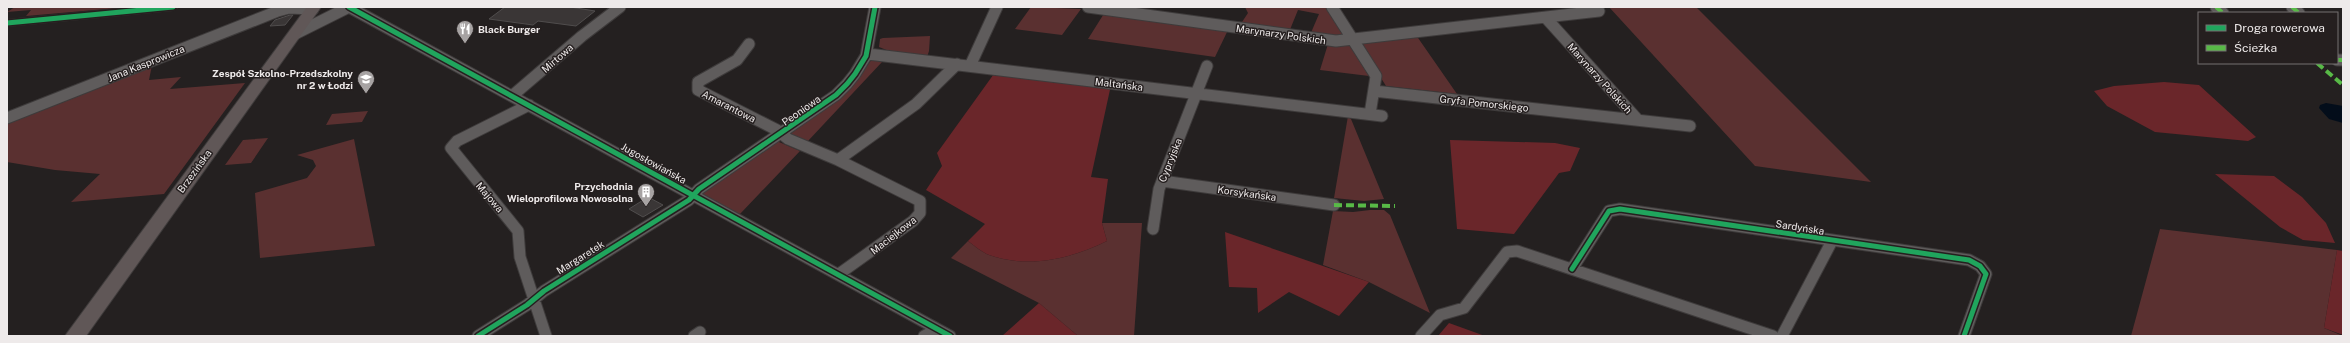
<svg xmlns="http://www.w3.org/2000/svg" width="2350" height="343" viewBox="0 0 2350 343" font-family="'Public Sans',sans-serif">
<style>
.green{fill:#5a3030}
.forest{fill:#6a262a}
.water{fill:#030d1a}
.building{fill:#3a3636;stroke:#504d4d}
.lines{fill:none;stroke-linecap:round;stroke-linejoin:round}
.minor-casing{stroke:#3e3b3b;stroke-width:13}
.tertiary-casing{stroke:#3e3b3b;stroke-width:2}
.primary-casing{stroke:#3e3b3b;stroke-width:2}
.minor{stroke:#5f5c5c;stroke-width:11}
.tertiary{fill:#5f5c5c;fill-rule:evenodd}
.primary{fill:#605757;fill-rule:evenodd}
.quiet{stroke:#58b947;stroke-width:4;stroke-dasharray:8 4;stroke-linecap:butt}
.cycleway-casing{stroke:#251f1f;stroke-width:8}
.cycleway{stroke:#20a55d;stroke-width:5}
.labels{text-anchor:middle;stroke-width:3;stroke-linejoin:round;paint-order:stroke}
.poi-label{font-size:10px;font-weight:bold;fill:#eeeaea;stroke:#251f1f;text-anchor:end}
.street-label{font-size:10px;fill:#eeeaea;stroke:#251f1f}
</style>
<rect width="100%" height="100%" fill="#242020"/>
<!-- green -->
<path class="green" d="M15 7H129L26 16 31 10 7 12Z
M1031 7 1081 9 1062 35 1015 29Z
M1245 7H1328L1346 36 1310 35 1319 14 1298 10 1289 32 1244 25 1242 22 1248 13Z
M1609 7H1696L1871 182 1755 166Z
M1105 12 1228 30 1215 57 1088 39Z
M1416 35 1457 94 1386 86 1360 44 1364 41Z
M930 36 929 51 927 57 894 53 879 47 880 39 883 38Z
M1328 44H1350L1369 76 1320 70Z
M872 59 882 62 808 141 793 137 791 132 853 86Z
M152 65 149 80 181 77 170 89 245 83 164 194 71 202 100 174 55 170 7 162V123Z
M368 111 362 122 326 125 332 114Z
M1348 116 1351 119 1384 199 1364 201 1334 198Z
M268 138 251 163 225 165 243 140Z
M354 139 375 246 260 258 255 193 307 178 316 166 313 160 297 155Z
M774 142H779L800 151 740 214 703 196 701 192Z
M1370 210H1384L1390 215 1430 313 1369 282 1323 265 1333 211 1353 212Z
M1102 223H1142L1134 336H1078L1039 303 951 258 968 241C974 245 981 252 989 255 1029 269 1070 259 1107 241Z
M2160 229 2337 250 2324 328 2343 336H2131Z"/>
<!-- forest -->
<path class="forest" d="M996 71 1111 85 1091 177 1108 179 1102 223 1107 241C1070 259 1029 269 989 255 981 252 974 245 968 241L985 224 926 190 942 166 937 153Z
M2164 82 2199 85 2256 137 2248 141 2155 132 2107 106 2094 91 2114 86Z
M1450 140 1555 143 1580 148 1570 171 1559 173 1514 234 1457 229Z
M2215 174 2274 176 2302 197 2326 223 2335 243 2303 240 2280 227Z
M1225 232 1369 282 1339 316 1289 292 1258 313 1257 288 1229 287Z
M2337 250 2343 251V335L2324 328Z
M1039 303 1078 336H1002Z
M1449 323 1485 336H1438Z"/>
<!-- water -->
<path class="water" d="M2326 103 2343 106V123L2329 119 2319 108 2320 105Z"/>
<!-- building -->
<path class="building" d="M505 7H570L595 11 576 26 538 21 533 25 489 19Z
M290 15H293L285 25 270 26 275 20Z
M648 197 663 205 643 217 629 209Z"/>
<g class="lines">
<defs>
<path id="minor" d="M349 7 950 336
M1088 7 1336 41 1599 11
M1332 7 1376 76 1370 114
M2216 7 2223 13
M2292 7 2299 13
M1546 18 1638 120
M295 34 349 7
M749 44 737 60 698 82V90L777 130 788 139 838 160 920 201V213L913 221 839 274
M868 54 1382 116
M2337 60H2343
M970 66 997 7
M1374 91 1690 126
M512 96 582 36 620 7
M529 105 457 141 451 148 518 231 520 257 546 336
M7 118 278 11 289 8 313 9
M838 160 916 104 957 64
M1162 181 1334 205
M1153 229 1159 189 1207 66
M1572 269 1609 211 1620 209 1969 260 1980 266 1986 274 1964 336
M478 336 527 305 544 291 689 200 699 189 836 95 847 84 855 74 866 56 875 7
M694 336 700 332
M924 336 937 329
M1421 336 1440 315 1464 308 1507 252 1517 251 1773 336
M1782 336 1832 241"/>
<path id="tertiary" d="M139 7H178L173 10 7 26V20Z"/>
<path id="primary" d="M307 7H321L86 336H65Z"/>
</defs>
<!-- minor casing -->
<use href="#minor" class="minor-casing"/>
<!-- tertiary casing -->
<use href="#tertiary" class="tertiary-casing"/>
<!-- primary casing -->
<use href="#primary" class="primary-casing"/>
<!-- minor -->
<use href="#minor" class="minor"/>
<!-- tertiary -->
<use href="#tertiary" class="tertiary"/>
<!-- primary -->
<use href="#primary" class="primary"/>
<!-- quiet -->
<path class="quiet" d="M2216 7 2223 13
M2292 7 2299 13
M2337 60H2343
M2317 63 2343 85
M1334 205 1395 206"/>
<defs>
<path id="cycleway" d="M349 7 950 336
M7 23 173 7
M1572 269 1609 211 1620 209 1969 260 1980 266 1986 274 1964 336
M478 336 527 305 544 291 689 200 699 189 836 95 847 84 855 74 866 56 875 7"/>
</defs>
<!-- cycleway casing -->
<use href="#cycleway" class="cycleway-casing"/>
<!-- cycleway -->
<use href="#cycleway" class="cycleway"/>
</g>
<!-- icons -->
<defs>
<symbol id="restaurant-pin" viewBox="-11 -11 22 30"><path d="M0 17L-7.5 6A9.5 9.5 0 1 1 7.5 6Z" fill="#a7a3a3" stroke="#251f1f"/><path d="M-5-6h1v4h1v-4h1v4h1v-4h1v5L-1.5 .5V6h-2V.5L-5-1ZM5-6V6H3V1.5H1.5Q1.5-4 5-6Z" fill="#fff"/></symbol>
<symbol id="school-pin" viewBox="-11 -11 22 30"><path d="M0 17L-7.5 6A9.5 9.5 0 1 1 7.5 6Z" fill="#a7a3a3" stroke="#251f1f"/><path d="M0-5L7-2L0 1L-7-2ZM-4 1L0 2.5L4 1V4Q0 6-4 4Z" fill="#fff"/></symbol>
<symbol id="building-pin" viewBox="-11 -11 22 30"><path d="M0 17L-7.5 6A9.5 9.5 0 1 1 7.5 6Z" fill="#a7a3a3" stroke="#251f1f"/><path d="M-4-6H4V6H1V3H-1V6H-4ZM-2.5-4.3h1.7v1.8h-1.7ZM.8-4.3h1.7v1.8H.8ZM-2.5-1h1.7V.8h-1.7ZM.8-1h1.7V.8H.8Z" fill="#fff"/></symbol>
</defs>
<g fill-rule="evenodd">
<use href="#restaurant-pin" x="455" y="19" width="20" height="27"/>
<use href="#school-pin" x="356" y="69" width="20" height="27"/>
<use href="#building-pin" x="636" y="182" width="20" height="27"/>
</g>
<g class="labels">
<!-- poi labels -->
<g class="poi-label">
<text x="478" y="33" text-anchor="start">Black Burger</text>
<text x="353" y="77">Zespół Szkolno-Przedszkolny<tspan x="353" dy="12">nr 2 w Łodzi</tspan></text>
<text x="633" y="190">Przychodnia<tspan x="633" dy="12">Wieloprofilowa Nowosolna</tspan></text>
</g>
<!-- street labels -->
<g class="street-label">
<text transform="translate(1281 34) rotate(8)" y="4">Marynarzy Polskich</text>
<text transform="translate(557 58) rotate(-41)" y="4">Mirtowa</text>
<text transform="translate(146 63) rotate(-22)" y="4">Jana Kasprowicza</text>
<text transform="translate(1600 78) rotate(48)" y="4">Marynarzy Polskich</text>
<text transform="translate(1119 84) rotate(7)" y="4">Maltańska</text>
<text transform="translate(1484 103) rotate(6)" y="4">Gryfa Pomorskiego</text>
<text transform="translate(729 106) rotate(27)" y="4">Amarantowa</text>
<text transform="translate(801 110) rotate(-35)" y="4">Peoniowa</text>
<text transform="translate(1170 160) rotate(-68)" y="4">Cypryjska</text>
<text transform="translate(654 163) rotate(29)" y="4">Jugosłowiańska</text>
<text transform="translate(194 171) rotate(-54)" y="4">Brzezińska</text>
<text transform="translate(1247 193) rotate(8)" y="4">Korsykańska</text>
<text transform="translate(490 197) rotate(49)" y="4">Majowa</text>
<text transform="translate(1800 227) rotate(9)" y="4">Sardyńska</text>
<text transform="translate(893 235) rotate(-38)" y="4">Maciejkowa</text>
<text transform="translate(580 257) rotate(-32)" y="4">Margaretek</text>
</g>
</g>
<!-- border -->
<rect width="2350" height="343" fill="none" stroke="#eeeaea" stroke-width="16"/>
<!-- legend -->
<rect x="2198" y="12" width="140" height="52" fill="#251f1f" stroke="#757070"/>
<rect x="2206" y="25" width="20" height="6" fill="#20a55d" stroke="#757070"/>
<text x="2234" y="32" font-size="12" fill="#eeeaea">Droga rowerowa</text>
<rect x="2206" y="45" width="20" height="6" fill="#58b947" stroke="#757070"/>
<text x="2234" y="52" font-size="12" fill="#eeeaea">Ścieżka</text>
</svg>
